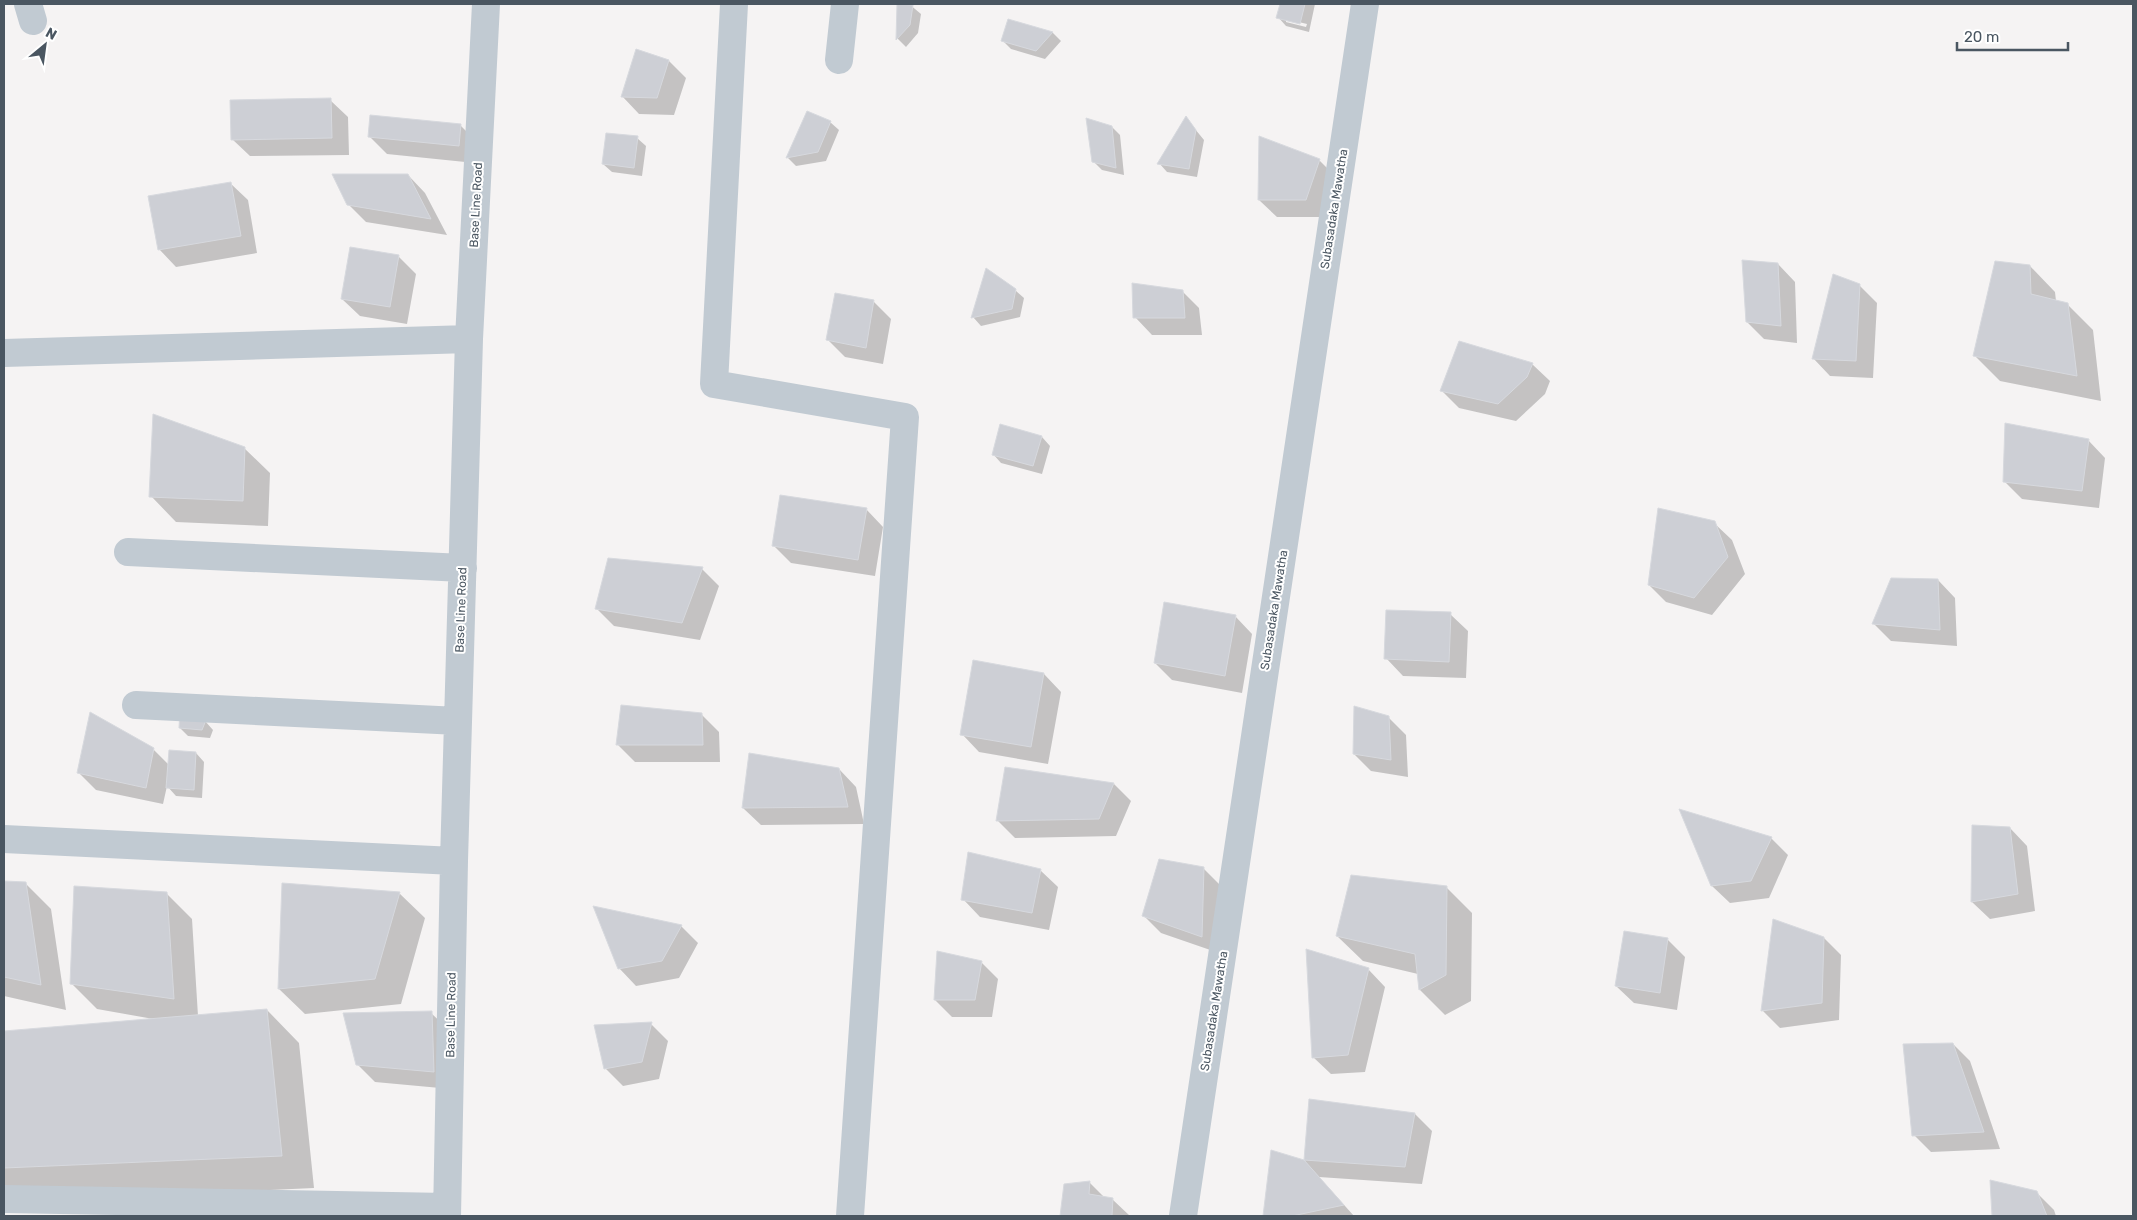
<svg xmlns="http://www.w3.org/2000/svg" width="2137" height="1220" viewBox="0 0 2137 1220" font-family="Rubik,sans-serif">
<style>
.shadow{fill:#0003;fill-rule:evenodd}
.building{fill:#cdcfd5;stroke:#d7d9de}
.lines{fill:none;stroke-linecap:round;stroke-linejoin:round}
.minor{stroke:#c1cad2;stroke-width:28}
.labels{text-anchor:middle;stroke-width:4;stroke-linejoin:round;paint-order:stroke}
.street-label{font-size:12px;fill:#4a5661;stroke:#fff}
</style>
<rect width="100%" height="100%" fill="#f5f3f3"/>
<!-- shadow -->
<path class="shadow" d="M898 4H909L921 14 918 33 906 47 898 39Z
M1281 4H1315L1309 32 1286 26 1278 17ZM1286 19 1307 24 1306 27 1286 22Z
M1009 20 1053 33 1061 41 1045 59 1011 49 1003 41Z
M669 61 686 78 674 115 639 114 622 96Z
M330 100 348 117 349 155 250 156 232 139Z
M807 112 830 122 839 130 826 161 796 166 788 158Z
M1186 118 1204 140 1197 177 1167 172 1159 163Z
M460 125 477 142 475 163 387 154 370 137Z
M1112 127 1120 135 1124 175 1102 170 1093 161Z
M637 138 646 146 642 176 612 172 603 164Z
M1319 160 1337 178 1323 217H1277L1259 200Z
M408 175 425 193 447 235 366 222 348 204Z
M230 183 248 200 257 253 176 267 159 249Z
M398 256 416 274 407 324 360 316 342 299Z
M1778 264 1795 282 1797 343 1764 339 1747 322Z
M2030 266 2055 292 2056 301 2067 304 2093 330 2101 401 2000 381 1974 355Z
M1859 285 1877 303 1873 378 1830 376 1813 358Z
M1015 290 1024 298 1020 317 981 326 973 317Z
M1182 291 1199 308 1202 335H1152L1135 317Z
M836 295 874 302 891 319 883 364 845 357 827 339Z
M1532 364 1550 381 1545 394 1516 421 1459 408 1441 390Z
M1001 426 1042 437 1050 446 1042 474 1001 463 993 454Z
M2088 440 2105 458 2099 508 2022 499 2004 481Z
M244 448 270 473 268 526 176 522 151 496Z
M866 509 883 527 875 576 791 563 774 546Z
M1714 523 1732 540 1745 574 1712 615 1666 602 1649 585Z
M702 569 719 586 700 640 614 626 597 609Z
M1938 580 1955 598 1957 646 1891 641 1874 624Z
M1450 614 1468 631 1466 678 1403 676 1386 658Z
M1235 616 1252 634 1242 693 1172 680 1155 663Z
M1044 674 1061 692 1048 764 979 752 962 734Z
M702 715 719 732 720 762H635L617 744Z
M1388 717 1406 735 1408 777 1371 771 1354 754Z
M205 721 213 730 210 738 188 736 180 728Z
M153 749 169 765 196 753 204 762 202 798 176 796 167 786 163 804 96 790 78 772Z
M839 769 856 787 864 824 761 825 743 808Z
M1006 769 1114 784 1131 801 1116 836 1015 838 997 820Z
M2010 828 2027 846 2035 911 1990 919 1972 902Z
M1771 838 1788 855 1769 898 1730 903 1712 886Z
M1203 868 1221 886 1219 953 1161 933 1144 916Z
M1040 870 1058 887 1049 930 980 917 963 899Z
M4 883H25L51 909 66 1010 4 996Z
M1446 887 1472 913 1471 1001 1445 1015 1420 990 1418 974 1363 961 1337 936Z
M166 893 192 919 198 1016 267 1010 299 1043 314 1188 17 1201 4 1188V1033L159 1020 97 1009 72 984Z
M399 893 425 918 401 1004 305 1014 279 989Z
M681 926 698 943 679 978 636 986 619 968Z
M1824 938 1841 955 1839 1020 1780 1028 1763 1011Z
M1668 940 1685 957 1677 1010 1634 1003 1616 986Z
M981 962 998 979 992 1017H952L935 1000Z
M1368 969 1385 987 1365 1072 1331 1074 1313 1057Z
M431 1013 449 1030 451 1089 375 1082 357 1064Z
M651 1024 668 1041 659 1079 623 1086 605 1068Z
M1953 1044 1970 1061 2000 1149 1931 1152 1914 1135Z
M1310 1101 1415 1114 1432 1131 1422 1184 1319 1177 1354 1216H1265L1272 1151 1305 1162Z
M1089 1182 1105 1198 1112 1199 1130 1216H1062L1065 1185Z
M1991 1182 2036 1192 2054 1210 2056 1216H1993Z"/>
<!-- building -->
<path class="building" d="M897 4 913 5 910 25 896 40Z
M1280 4H1305L1300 24 1276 18Z
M1008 19 1053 32 1036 51 1001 41Z
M636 49 669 60 657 98 621 97Z
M331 98 332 138 231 140 230 100Z
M807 111 831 121 818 152 786 158Z
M370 115 461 124 459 146 368 137Z
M1186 116 1196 130 1189 169 1157 164Z
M1086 118 1112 126 1116 168 1092 162Z
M606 133 638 136 634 168 602 164Z
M1259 136 1320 159 1306 200H1258Z
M332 174H408L431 219 347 205Z
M231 182 241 236 158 250 148 196Z
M350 247 399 255 390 307 341 299Z
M1742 260 1778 263 1781 326 1746 322Z
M1995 261 2030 265 2031 294 2068 303 2077 376 1973 356Z
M986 268 1016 289 1012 309 971 318Z
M1833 274 1860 284 1856 361 1812 359Z
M1132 283 1183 290 1185 318H1133Z
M835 293 874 300 866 348 826 340Z
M1459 341 1533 363 1527 377 1498 404 1440 391Z
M153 414 245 447 243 501 149 497Z
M2005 423 2089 439 2082 491 2003 482Z
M1000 424 1042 436 1033 466 992 455Z
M780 495 867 508 858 560 772 546Z
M1658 508 1715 521 1728 557 1694 598 1648 585Z
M608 558 703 567 682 623 595 609Z
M1891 578 1938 579 1940 630 1872 624Z
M1164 602 1236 615 1225 676 1154 663Z
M1386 610 1451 612 1449 662 1384 659Z
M973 660 1044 673 1031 747 960 735Z
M621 705 702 713 703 745H616Z
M1354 706 1389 716 1391 760 1353 754Z
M180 711 206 720 202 730 179 728Z
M90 712 154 748 146 788 77 773Z
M169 750 196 752 194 790 166 788Z
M749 753 839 768 848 807 742 808Z
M1005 767 1114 783 1099 819 996 821Z
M1679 809 1772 837 1751 881 1711 886Z
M1972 825 2010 827 2018 894 1971 902Z
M968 852 1041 869 1032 913 961 900Z
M1159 859 1204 867 1202 937 1142 916Z
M1351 875 1447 886 1446 975 1419 990 1415 954 1336 936Z
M4 881 26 882 41 985 4 977Z
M282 883 400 892 375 979 278 989Z
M74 886 167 892 174 999 70 984Z
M593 906 682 925 662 961 618 969Z
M1773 919 1824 937 1822 1003 1761 1011Z
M1624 931 1668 938 1660 993 1615 986Z
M1306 949 1369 968 1348 1055 1312 1058Z
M937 951 982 961 975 1000H934Z
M267 1009 282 1156 4 1168V1031Z
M432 1011 434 1072 356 1065 343 1013Z
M652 1022 642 1062 604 1069 594 1025Z
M1953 1043 1984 1132 1912 1136 1903 1044Z
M1309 1099 1415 1113 1405 1167 1304 1160Z
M1271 1150 1304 1160 1344 1205 1292 1216H1263Z
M1990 1180 2037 1191 2047 1216H1992Z
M1090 1181 1089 1194 1113 1198 1112 1216H1060L1064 1184Z"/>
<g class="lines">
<!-- minor -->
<path class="minor" d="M28 4 33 21
M734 4 714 384 905 417 850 1216
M839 60 845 4
M4 353 469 339
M128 552 463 568
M136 705 458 721
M4 839 454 861
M4 1199 447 1207
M447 1216 454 861 469 339 486 4
M1183 1216 1365 4"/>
</g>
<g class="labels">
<!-- street labels -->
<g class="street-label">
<text transform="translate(476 205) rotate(-87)" y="4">Base Line Road</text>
<text transform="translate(1334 209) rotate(-81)" y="4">Subasadaka Mawatha</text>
<text transform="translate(461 610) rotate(-88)" y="4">Base Line Road</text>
<text transform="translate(1274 610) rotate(-81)" y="4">Subasadaka Mawatha</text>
<text transform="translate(1214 1011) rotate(-81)" y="4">Subasadaka Mawatha</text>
<text transform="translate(451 1015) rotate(-89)" y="4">Base Line Road</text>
</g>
</g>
<!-- border -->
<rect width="2137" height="1220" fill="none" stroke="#4a5661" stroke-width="10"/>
<!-- north arrow -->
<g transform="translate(45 45) rotate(29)" stroke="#ffffff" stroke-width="4" paint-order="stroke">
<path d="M0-4L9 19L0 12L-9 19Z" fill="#4a5661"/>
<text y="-8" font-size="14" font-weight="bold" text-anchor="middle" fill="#4a5661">N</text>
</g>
<!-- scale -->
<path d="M1957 42v8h111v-8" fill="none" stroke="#4a5661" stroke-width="2.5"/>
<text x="1964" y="42" font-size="15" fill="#4a5661" stroke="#ffffff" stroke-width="4" paint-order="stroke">20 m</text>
</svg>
